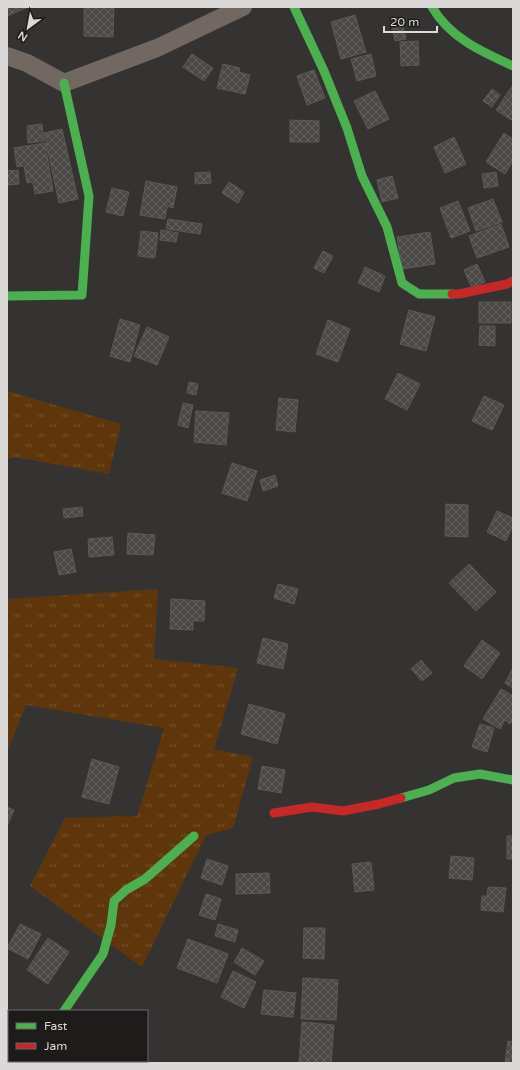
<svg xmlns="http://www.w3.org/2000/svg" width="520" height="1070" viewBox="0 0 520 1070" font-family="'Varela Round',sans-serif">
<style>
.grass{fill:url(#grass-tufts)}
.building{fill:url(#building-cross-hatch);stroke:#5b5957}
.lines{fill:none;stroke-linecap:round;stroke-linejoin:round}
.street{stroke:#706861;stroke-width:18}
.fast{stroke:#4caf50;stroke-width:9}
.jam{stroke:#c62828;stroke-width:9}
</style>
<defs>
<pattern id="grass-tufts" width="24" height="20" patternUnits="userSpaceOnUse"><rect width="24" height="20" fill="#5f360b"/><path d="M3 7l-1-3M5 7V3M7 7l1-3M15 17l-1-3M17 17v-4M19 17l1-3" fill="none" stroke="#75522e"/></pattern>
<pattern id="building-cross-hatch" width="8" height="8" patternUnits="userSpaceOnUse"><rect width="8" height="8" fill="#4b4947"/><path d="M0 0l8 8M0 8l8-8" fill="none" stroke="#646361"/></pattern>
</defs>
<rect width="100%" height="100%" fill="#353331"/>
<!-- grass -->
<path class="grass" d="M7 391 121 424 109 474 15 457 7 459Z
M158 589 154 659 238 668 214 749 253 757 233 828 206 835 142 967 30 886 65 818 137 816 164 728 26 705 7 752V598L8 599Z"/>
<!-- building -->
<path class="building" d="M7 7H28L7 16Z
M84 7H114L113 37 84 36Z
M355 15 366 52 341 59 331 22Z
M402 22 406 39 395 41 392 25Z
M418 41 419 65 401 66 400 42Z
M192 54 213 68 204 81 183 67Z
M371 54 376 76 357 81 351 59Z
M223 64 240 68 239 72 250 75 245 94 217 88Z
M314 70 325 98 307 105 297 76Z
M513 85V121L496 110Z
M492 89 500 95 492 107 483 101Z
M375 91 389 119 368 129 354 101Z
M290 120 319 121V142H290Z
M42 124 44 141 28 143 27 126Z
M62 129 78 199 59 203 44 133Z
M504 133 513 139V161L505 174 486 162Z
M454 137 466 164 445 173 434 147Z
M45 143 53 191 35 194 33 182 27 183 24 166 17 167 14 148Z
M18 170 19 184 7 185V171Z
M210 172 211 183 195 184V173Z
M496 172 498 186 484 188 482 174Z
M392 176 398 198 382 202 377 180Z
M146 181 177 187 173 208 167 206 165 219 140 215Z
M229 182 244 192 238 203 222 193Z
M112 188 129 192 123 216 106 212Z
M493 199 502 222 476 231 468 208Z
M458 201 470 231 451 238 440 208Z
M168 219 202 224 200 234 166 229Z
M501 224 509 247 477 258 469 236Z
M161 230 178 233 176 242 160 240Z
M141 231 158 233 155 258 138 256Z
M430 232 435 264 402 269 397 237Z
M323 251 333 256 324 273 314 268Z
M477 264 485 282 472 288 464 270Z
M365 267 385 276 379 292 358 283Z
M479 302H511V323H479Z
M409 310 435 317 426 351 400 344Z
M120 319 140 325 130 362 110 356Z
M328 320 350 329 338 362 316 354Z
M480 326H495V346L479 345Z
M147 327 169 337 157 365 134 356Z
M398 373 420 384 407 410 385 399Z
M189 382 198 384 196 395 187 393Z
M484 396 504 405 492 430 472 421Z
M279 398 298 400 295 432 276 430Z
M183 403 193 405 188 428 178 425Z
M196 411 229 413 226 445 194 442Z
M232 463 257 471 247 501 222 493Z
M275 475 278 486 263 491 260 480Z
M446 504 468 505V537L445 536Z
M82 507 83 516 64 518 63 509Z
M497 511 513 518V525L506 541 487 532Z
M128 533 155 535 153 555 127 554Z
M112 537 114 555 89 557 88 539Z
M71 549 76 572 59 575 54 552Z
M469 564 496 592 476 611 449 583Z
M278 584 298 589 294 604 274 598Z
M171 599 205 601 204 621H193V630L170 629Z
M263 638 288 644 283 669 257 663Z
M482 640 500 653 482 679 464 666Z
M421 660 432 673 422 681 411 669Z
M513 668V688L505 683Z
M501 689 513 696V719L510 724 505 720 500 729 483 719Z
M249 704 285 714 277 744 241 734Z
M480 724 494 728 487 752 472 747Z
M92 759 119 767 109 804 82 797Z
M262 766 285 770 281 793 258 789Z
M7 807 14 810 7 826Z
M507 836H513V859H507Z
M451 856 474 858 472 880 449 878Z
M207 859 228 866 222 885 201 878Z
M371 862 374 890 355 892 352 864Z
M269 873 270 893 236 894V874Z
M488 887 506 888 503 912 481 910 482 896H487Z
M206 894 221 899 215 920 199 915Z
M20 924 41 934 28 959 7 948Z
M218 924 238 930 235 942 215 936Z
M304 928H325L324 959 303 958Z
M48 938 69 952 48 984 27 970Z
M188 939 228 954 217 983 177 968Z
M242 948 264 961 255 975 234 962Z
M233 971 256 982 244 1008 221 997Z
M303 978 338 980 336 1020 301 1019Z
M264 990 296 993 293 1017 261 1014Z
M302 1022 334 1025 331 1063H299Z
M508 1041 513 1042V1063H505Z"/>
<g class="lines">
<!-- street -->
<path class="street" d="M7 56 27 63 64 83 157 48 243 7
M23 1063 24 1061"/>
<!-- fast -->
<path class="fast" d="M294 7 324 71 347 128 362 176 387 227 402 283 419 294H452
M432 7C450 38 482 52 513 66
M7 296 82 295 89 196 64 83
M401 798 429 790 454 778 480 774 513 780
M64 1011 103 954 111 925 114 901 126 890 145 879 194 836"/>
<!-- jam -->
<path class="jam" d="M452 294H459L507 284 513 281
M274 813 312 807 343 811 379 804 401 798"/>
</g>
<!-- border -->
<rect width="520" height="1070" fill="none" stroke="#dcdad8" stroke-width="16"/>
<!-- legend -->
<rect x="8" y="1010" width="140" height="52" fill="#1c1b1a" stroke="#696766"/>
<rect x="16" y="1023" width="20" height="6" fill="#4caf50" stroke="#696766"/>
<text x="44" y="1030" font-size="12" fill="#dcdad8">Fast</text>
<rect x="16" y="1043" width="20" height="6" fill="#c62828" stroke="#696766"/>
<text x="44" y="1050" font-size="12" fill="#dcdad8">Jam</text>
<!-- north arrow -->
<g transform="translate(28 28) rotate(212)" stroke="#1c1b1a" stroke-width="3" paint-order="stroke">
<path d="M0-3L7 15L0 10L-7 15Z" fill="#dcdad8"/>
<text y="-6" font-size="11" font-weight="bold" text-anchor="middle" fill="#dcdad8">N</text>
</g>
<!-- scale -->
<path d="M384 26v6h53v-6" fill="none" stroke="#dcdad8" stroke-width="2"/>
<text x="390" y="26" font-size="12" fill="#dcdad8" stroke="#1c1b1a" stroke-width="3" paint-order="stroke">20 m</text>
</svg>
